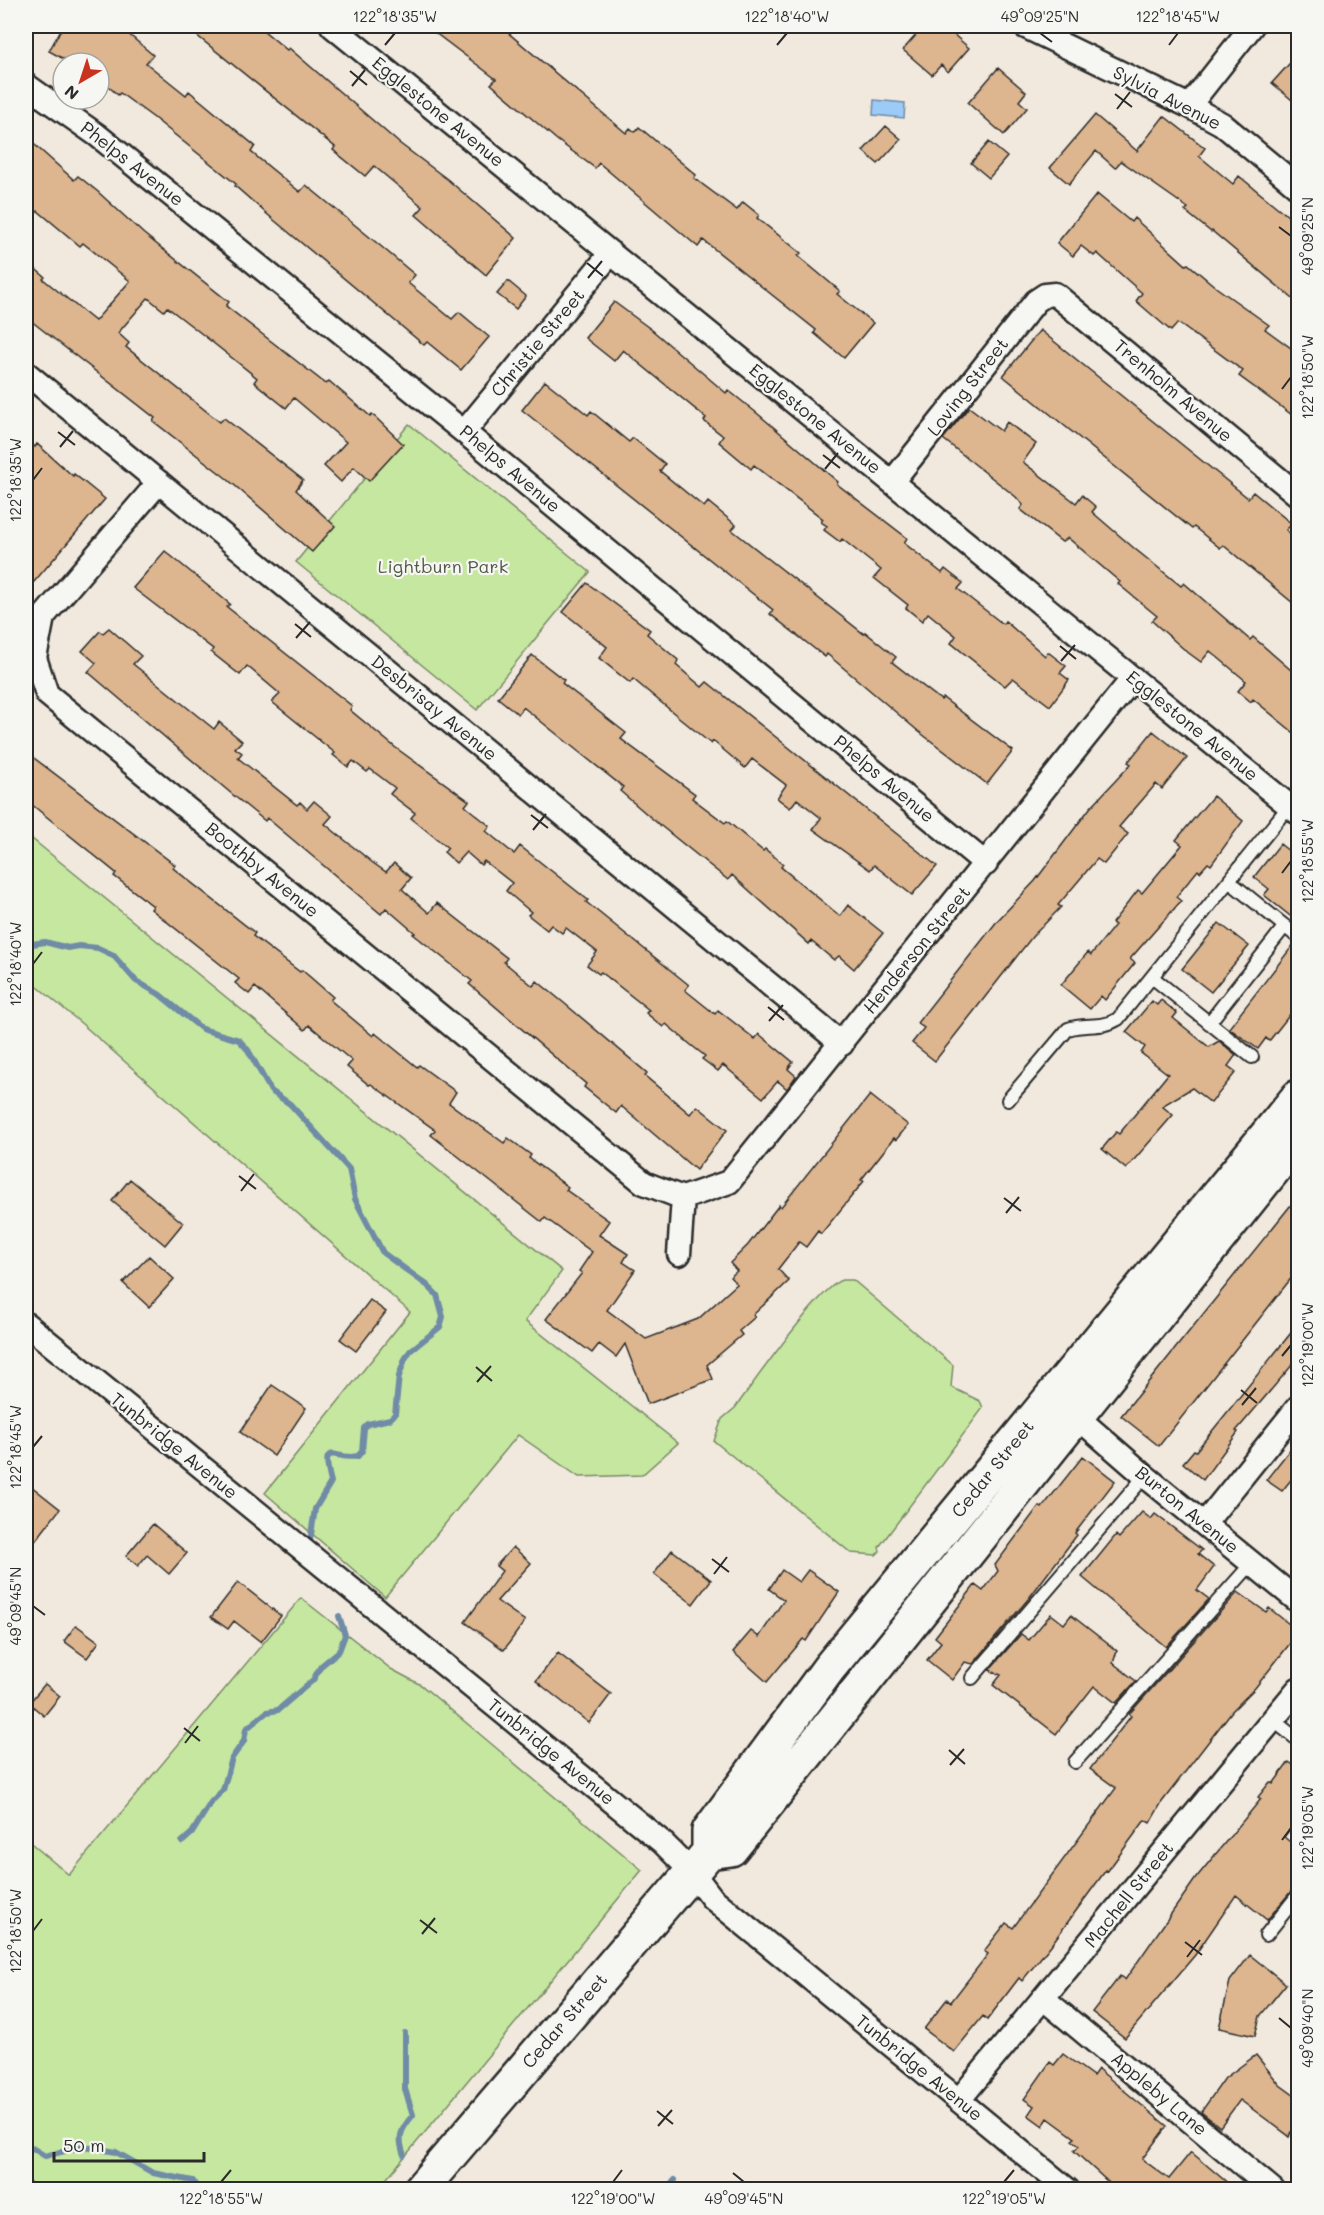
<svg xmlns="http://www.w3.org/2000/svg" width="1324" height="2215" viewBox="0 0 1324 2215" font-family="Mali,sans-serif">
<style>
.green{fill:#c6e7a0;stroke:#788966;stroke-width:1.5}
.water{fill:#9ccbf8;stroke:#6f8ba6;stroke-width:1.5}
.lines{fill:none;stroke-linecap:round;stroke-linejoin:round}
.stream{stroke:#6f8ba6;stroke-width:6}
.building{fill:#ddb58e;stroke:#2b2b2b;stroke-width:1.5}
.service-casing{stroke:#2b2b2b;stroke-width:16}
.minor-casing{stroke:#2b2b2b;stroke-width:27}
.secondary-casing{stroke:#2b2b2b;stroke-width:38}
.service{stroke:#f6f6f2;stroke-width:12}
.minor{stroke:#f6f6f2;stroke-width:22}
.secondary{stroke:#f6f6f2;stroke-width:33}
.ticks{fill:none;stroke:#2b2b2b;stroke-width:2}
.labels{text-anchor:middle;stroke-width:4.5;stroke-linejoin:round;paint-order:stroke}
.street-label{font-size:18px;fill:#2b2b2b;stroke:#f6f6f2}
.park-label{font-size:18px;fill:#525a48;stroke:#f6f6f2}
.neatline{fill:none;stroke:#2b2b2b;stroke-width:2}
.ticks-label{font-size:15px;text-anchor:middle;fill:#2b2b2b}
</style>
<rect width="100%" height="100%" fill="#f1e9de"/>
<filter id="ink" filterUnits="userSpaceOnUse"><feTurbulence type="fractalNoise" baseFrequency=".0167" numOctaves="2"/><feDisplacementMap in="SourceGraphic" scale="12" xChannelSelector="R" yChannelSelector="G"/><feConvolveMatrix kernelMatrix="1 2 1 2 8 2 1 2 1" color-interpolation-filters="sRGB"/></filter>
<g filter="url(#ink)">
<!-- green -->
<path class="green" d="M409 424 590 572 477 710 296 562Z
M26 834 562 1271 525 1321 678 1443 642 1475 579 1477 518 1435 385 1597 265 1493 410 1312 82 1024 26 977Z
M842 1280H853L953 1365 951 1387 980 1401 983 1408 879 1547 880 1551 876 1555 851 1553 714 1441 722 1419 735 1408C752 1385 822 1285 842 1280Z
M301 1598 391 1669 421 1685 642 1870 378 2189H38L26 2178V1839L69 1875Z"/>
<!-- water -->
<path class="water" d="M874 100 905 103 904 118 873 115Z"/>
<g class="lines">
<!-- stream -->
<path class="stream" d="M26 945 45 942 68 948 79 946 98 948 113 955 136 981 159 994 202 1029 239 1040 248 1050 271 1091 290 1104 349 1169 355 1199 383 1253 427 1285 437 1295 443 1317 440 1327 410 1351 405 1359 399 1376 395 1414 390 1419 368 1424 364 1428 362 1451 358 1456C337 1462 319 1437 331 1482L315 1509 310 1541
M182 1842 192 1833 211 1802 223 1790 232 1758 244 1741 246 1729 267 1712 278 1710 313 1680 321 1666 339 1651 345 1635 339 1616
M26 2144 45 2156 84 2146 116 2152 153 2173 193 2181 198 2190
M404 2155C397 2137 401 2129 413 2115L405 2089V2033
M666 2190 675 2180"/>
</g>
<!-- building -->
<path class="building" d="M63 26H119L153 55 146 63 186 95 189 91 255 146 251 152 300 192 306 185 383 248 415 275 408 283 452 319 459 312 489 337 461 370 427 342 424 345 275 221 235 186 236 184 154 118 120 93 118 95 99 78V63H71L49 51Z
M185 26H258L287 50 289 48 399 143 447 179 516 238 486 275 416 215 423 207 374 166 365 176 333 150 335 147Z
M426 26H500L626 133 630 128 635 132 639 127 696 175 694 178 737 210 743 202 759 215 757 218 801 253 798 256 840 291 837 294 873 323 844 358 814 333 816 330 703 240 698 247 599 163 595 168 557 140 491 84 496 79Z
M924 26 937 35 944 26 969 48 948 72 941 65 932 75 903 50Z
M1299 53V106L1272 83Z
M998 68 1026 92 1019 101 1027 108 1004 135 968 103Z
M1095 115 1137 151 1164 116 1205 148 1199 156 1233 184 1239 176 1299 225V304L1212 231 1211 232 1185 211 1188 208 1121 161 1115 168 1096 151 1069 184 1050 168Z
M886 126 901 139 878 164 863 151Z
M26 137 74 180 78 176 97 191 144 234 229 302 226 306 326 384 329 381 370 416 372 414 403 444 369 481 354 467 341 482 324 466 346 442 294 398 286 408 254 382 257 378 202 334 167 307 164 311 148 298 118 333 129 343 126 347 220 422 224 418 303 480 296 490 335 526 312 552 226 478 153 421 155 418 26 317V261L45 277 43 279 95 321 130 281 83 243 80 246 38 211 34 215 26 208Z
M989 142 1007 157 989 178 971 163Z
M1097 194 1131 222 1134 218 1186 265 1188 264 1217 288 1269 325 1265 329 1299 354V420L1239 376 1243 371 1178 323 1171 331 1136 301 1142 293 1097 253 1094 256 1081 246 1073 256 1057 243Z
M508 281 526 296 516 309 497 294Z
M614 302 652 330 726 393 728 390 758 414 838 482 837 484 907 538 904 543 942 573 945 569 963 583 958 589 1003 624 1005 621 1045 656 1048 652 1066 666 1060 673 1069 680 1050 706 1013 678 1005 686 951 643 956 636 928 613 922 621 906 608 908 605 874 578 881 570 842 539 840 542 824 530 827 526 821 522 823 519 754 465 751 469 719 442 723 436 704 421 706 418 623 350 614 361 585 338Z
M1040 330 1248 498 1253 492 1292 524 1286 530 1299 540V608L1223 545 1220 548 1194 527 1192 529 1003 376Z
M545 381 588 415 591 411 629 442 633 438 665 464 660 471 704 507 708 502 736 525 732 530 864 634 865 632 896 657 892 662 941 700 943 698 1013 751 987 784 918 731 827 654 825 657 770 614 773 610 522 410Z
M969 407 1001 431 1007 422 1036 444 1023 462 1076 503 1082 495 1096 507 1092 512 1135 549 1181 586 1184 583 1250 640 1253 637 1299 677V737L1253 699 1251 702 1238 691 1246 681 1210 651 1201 662 1186 651 1152 621 1157 616 1118 584 1120 582 1068 538 1062 542 1020 509 1023 505 1016 497 943 439Z
M26 439 35 447 37 444 73 476 74 474 105 499 34 582 26 575Z
M165 551 230 604 227 607 352 706 350 710 396 748 469 801 465 806 490 826 486 831 514 854 520 846 588 900 586 902 689 985 685 990 715 1014 718 1010 755 1039 759 1034 793 1062 788 1069 796 1076 787 1089 778 1081 763 1098 723 1065 718 1071 702 1059 705 1056 691 1045 666 1024 663 1027 646 1013 649 1010 601 972 599 974 587 965 597 952 566 928 562 933 551 925 547 930 528 915 531 912 506 891 512 883 484 861 481 865 466 852 456 863 444 852 448 848 411 818 415 813 390 794 395 788 370 769 367 772 353 761 348 767 333 755 335 753 272 702 280 694 247 666 240 675 211 652 213 649 133 588Z
M587 583 650 630 647 634 678 660 676 665 702 687 707 682 937 866 912 895 874 865 870 870 813 829 821 818 797 799 790 808 777 798 786 785 752 759 745 768 713 741 711 744 633 679 630 683 599 658 607 647 563 612Z
M109 628 141 656 133 664 214 729 219 722 242 741 235 748 242 753 238 758 297 805 300 802 307 809 314 801 332 816 325 824 373 863 386 872 394 863 411 878 402 889 429 913 437 903 507 958 504 962 533 986 537 981 564 1003 647 1073 645 1076 690 1114 697 1106 727 1130 696 1170 621 1106 616 1113 584 1087 586 1084 469 984 472 981 413 934 415 933 386 908 381 914 267 818 265 821 233 795 88 672 96 663 82 651 100 631 103 633Z
M532 655 564 680 562 683 626 733 621 739 695 794 692 798 725 823 727 821 763 851 765 849 783 864 781 867 840 916 848 905 883 933 854 969 839 956 834 960 811 941 809 944 732 875 728 880 656 822 620 791 623 787 579 752 523 707 518 714 498 698Z
M1153 731 1187 758 1162 789 1156 784 1119 827 1128 834 1104 864 1097 859 1058 905 1061 907 1032 937 935 1061 912 1043 924 1028 917 1023 998 920 1035 881 1090 808 1131 764 1128 762Z
M26 752 175 865 173 868 255 933 253 936 300 972 302 970 333 997 330 1000 373 1036 375 1033 417 1067 419 1065 456 1092 449 1103 504 1143 508 1138 531 1155 529 1158 568 1187 566 1190 609 1221 599 1235 628 1254 623 1262 635 1270 607 1310 646 1339 698 1319 737 1284 730 1277 737 1271 730 1263 748 1245 779 1205 781 1207 870 1095 908 1125 896 1140 894 1138 861 1180 864 1181 821 1234 818 1231 806 1247 799 1242 778 1269 789 1281 753 1315 755 1317 739 1331 742 1335 707 1365 713 1379 648 1404 625 1344 616 1357 599 1344 592 1353 546 1319 582 1273 579 1271 592 1252 545 1218 542 1222 431 1135 435 1130 371 1084 369 1085 347 1067 352 1061 309 1025 305 1030 255 987 249 994 235 983 239 979 151 909 153 906 114 876 116 873 26 800Z
M1213 796 1243 821 1211 865 1208 863 1200 872 1198 870 1176 897 1181 901 1130 959 1135 963 1105 1000 1101 996 1090 1009 1061 985 1088 952 1091 955 1115 925 1112 923 1138 890 1142 893 1182 845 1176 840Z
M1280 844 1299 859V923L1264 895 1269 889 1254 877Z
M1219 923 1249 946 1211 992 1182 969Z
M1294 944 1299 945V1003L1269 1041 1266 1038 1258 1049 1229 1028Z
M1161 1000 1177 1013 1173 1018 1209 1047 1219 1041 1236 1055 1228 1066 1236 1072 1211 1103 1192 1088 1162 1106 1173 1115 1126 1169 1102 1149 1116 1132 1119 1134 1168 1074 1141 1053 1145 1047 1126 1032 1152 1001 1157 1005Z
M130 1179 183 1223 165 1245 112 1201Z
M1299 1195V1265L1291 1274 1293 1276 1159 1446 1121 1416Z
M149 1256 174 1279 149 1307 123 1283Z
M370 1300 386 1312 356 1351 340 1339Z
M1299 1323V1357L1236 1431 1238 1432 1203 1480 1183 1463 1194 1450 1196 1451Z
M272 1385 306 1408 274 1456 240 1432Z
M1299 1438V1470L1282 1491 1266 1480Z
M1083 1456 1115 1481 1075 1533 1077 1535 1029 1598 973 1664 965 1662 952 1680 927 1660 941 1642 935 1637 975 1585 983 1591 998 1571 995 1565 1039 1506 1042 1508Z
M26 1482 60 1509 26 1553Z
M1142 1512 1151 1519 1155 1514 1202 1550 1198 1554 1214 1567 1197 1590 1209 1599 1166 1647 1082 1577 1116 1535 1119 1538Z
M153 1524 187 1553 169 1574 147 1555 138 1566 126 1556Z
M513 1547 531 1563 497 1601 525 1621 504 1650 465 1622 502 1571 496 1566Z
M672 1550 711 1580 693 1604 654 1574Z
M782 1570 799 1582 808 1570 839 1592 806 1641 803 1639 767 1682 733 1652 751 1631 759 1637 784 1600 769 1589Z
M238 1582 281 1616 261 1642 234 1621 228 1629 211 1617Z
M1238 1592 1266 1612 1269 1608 1299 1632 1255 1688 1232 1711 1162 1802 1150 1823 1145 1820 1107 1872 1106 1870 1051 1945 1022 1981 1019 1978 987 2020 983 2016 954 2052 924 2029 947 1999 951 2002 988 1954 984 1951 1006 1923 1013 1928 1116 1788 1090 1769 1131 1716 1129 1714Z
M1051 1614 1064 1624 1071 1615 1117 1651 1113 1663 1136 1681 1116 1703 1094 1686 1056 1734 993 1685 1001 1675 989 1670 1021 1634 1029 1640Z
M76 1625 99 1642 87 1658 64 1641Z
M558 1653 611 1694 589 1723 536 1681Z
M45 1684 60 1696 44 1716 29 1703Z
M1289 1762 1299 1769V1818L1284 1837 1299 1849V1887L1292 1890 1267 1920 1236 1895 1195 1955 1125 2038 1092 2012 1120 1976 1125 1980 1196 1878 1261 1799 1258 1797 1270 1782 1273 1784Z
M1250 1955 1286 1984 1260 2016 1255 2036 1219 2028 1230 1981Z
M1063 2054 1093 2076 1098 2069 1167 2126 1142 2159 1169 2179 1191 2152 1236 2190H1117L1074 2151 1079 2146 1072 2140 1075 2138 1048 2118 1043 2126 1028 2115 1034 2106 1024 2099 1050 2062 1054 2065Z
M1256 2055 1280 2085 1299 2099V2138L1291 2132 1289 2136 1240 2100 1220 2127 1201 2112 1225 2078Z"/>
<g class="lines">
<defs>
<path id="service" d="M1229 881 1298 937
M1152 977 1252 1057
M1209 1023 1285 926
M1008 1100 1068 1029C1084 1023 1102 1029 1118 1019L1289 806
M972 1678 1145 1476
M1273 1720 1298 1740
M1075 1762 1252 1563
M1266 1935 1298 1895"/>
<path id="minor" d="M332 26 1298 813
M1024 26 1189 106 1222 124 1298 187
M26 85 97 135 464 432 986 864
M1189 106 1252 26
M26 373 842 1044
M464 432 611 253
M159 482 43 617 35 658 47 694 644 1183 683 1198
M892 482 1036 301 1045 295 1055 294 1298 495
M683 1198 729 1182 1133 678
M679 1254 683 1198
M26 1324 662 1842 692 1872 712 1898 1068 2190
M1076 1416 1145 1476 1298 1601
M1205 1523 1298 1407
M1044 1999 1273 2190
M959 2100 1298 1689"/>
<path id="secondary" d="M709 1852V1831L829 1668 1298 1097
M420 2190 709 1852 731 1849 1298 1139"/>
</defs>
<!-- service casing -->
<use href="#service" class="service-casing"/>
<!-- minor casing -->
<use href="#minor" class="minor-casing"/>
<!-- secondary casing -->
<use href="#secondary" class="secondary-casing"/>
<!-- service -->
<use href="#service" class="service"/>
<!-- minor -->
<use href="#minor" class="minor"/>
<!-- secondary -->
<use href="#secondary" class="secondary"/>
</g>
</g>
<!-- ticks -->
<path class="ticks" d="M1040 33 1052 42M385 45 395 33M777 45 787 33M1169 45 1178 33M350 71 367 85M352 86 365 70M1115 94 1132 107M1117 109 1130 92M1279 227 1291 236M587 263 603 276M588 278 602 261M1282 389 1291 377M58 432 75 445M60 447 73 431M823 455 840 468M825 469 838 453M33 480 42 468M295 624 311 637M296 638 310 622M1060 646 1076 659M1061 661 1075 645M531 815 548 828M533 830 546 814M1282 873 1291 861M33 964 42 952M768 1007 784 1020M769 1021 783 1005M239 1176 256 1189M241 1191 254 1174M1004 1198 1021 1211M1006 1213 1019 1197M1282 1356 1291 1345M476 1367 492 1381M477 1382 491 1366M1241 1390 1257 1403M1242 1405 1256 1388M33 1447 42 1436M712 1559 729 1572M714 1574 727 1557M33 1606 45 1615M184 1728 200 1741M185 1743 198 1726M949 1750 965 1764M950 1765 964 1749M1282 1840 1291 1828M420 1920 437 1933M33 1931 42 1919M422 1934 435 1918M1185 1942 1202 1955M1187 1957 1200 1940M1279 2018 1291 2028M657 2111 673 2124M658 2126 672 2110M733 2173 744 2182M221 2182 231 2170M613 2182 622 2170M1004 2182 1014 2170"/>
<g class="labels">
<!-- street labels -->
<g class="street-label">
<text transform="translate(1167 98) rotate(27)" y="6">Sylvia Avenue</text>
<text transform="translate(438 112) rotate(39)" y="6">Egglestone Avenue</text>
<text transform="translate(132 164) rotate(38)" y="6">Phelps Avenue</text>
<text transform="translate(538 343) rotate(-50)" y="6">Christie Street</text>
<text transform="translate(968 387) rotate(-52)" y="6">Loving Street</text>
<text transform="translate(1173 391) rotate(40)" y="6">Trenholm Avenue</text>
<text transform="translate(815 419) rotate(39)" y="6">Egglestone Avenue</text>
<text transform="translate(510 469) rotate(40)" y="6">Phelps Avenue</text>
<text transform="translate(434 708) rotate(39)" y="6">Desbrisay Avenue</text>
<text transform="translate(1192 726) rotate(39)" y="6">Egglestone Avenue</text>
<text transform="translate(884 779) rotate(40)" y="6">Phelps Avenue</text>
<text transform="translate(262 870) rotate(39)" y="6">Boothby Avenue</text>
<text transform="translate(917 950) rotate(-51)" y="6">Henderson Street</text>
<text transform="translate(174 1446) rotate(39)" y="6">Tunbridge Avenue</text>
<text transform="translate(993 1469) rotate(-51)" y="6">Cedar Street</text>
<text transform="translate(1187 1510) rotate(39)" y="6">Burton Avenue</text>
<text transform="translate(551 1752) rotate(39)" y="6">Tunbridge Avenue</text>
<text transform="translate(1129 1895) rotate(-51)" y="6">Machell Street</text>
<text transform="translate(565 2021) rotate(-49)" y="6">Cedar Street</text>
<text transform="translate(919 2068) rotate(39)" y="6">Tunbridge Avenue</text>
<text transform="translate(1159 2094) rotate(40)" y="6">Appleby Lane</text>
</g>
<!-- park labels -->
<g class="park-label">
<text x="443" y="573">Lightburn Park</text>
</g>
</g>
<!-- margin -->
<rect width="1324" height="2215" fill="none" stroke="#f6f6f2" stroke-width="66"/>
<!-- north arrow -->
<g transform="translate(81 81) rotate(219)"><circle r="28" fill="#f6f6f2" stroke="#a5a5a2" stroke-width="1.5"/>
<path d="M0-4.5L10 22L0 15L-10 22Z" fill="#c8321e"/>
<text y="-9" font-size="16" font-weight="bold" text-anchor="middle" fill="#2b2b2b">N</text>
</g>
<!-- scale -->
<path d="M54 2152v9h150v-9" fill="none" stroke="#2b2b2b" stroke-width="3"/>
<text x="63" y="2152" font-size="18" fill="#2b2b2b" stroke="#f6f6f2" stroke-width="4.5" paint-order="stroke">50 m</text>
<rect x="33" y="33" width="1258" height="2149" class="neatline"/>
<g class="ticks-label">
<text x="395" y="22">122°18'35"W</text>
<text x="787" y="22">122°18'40"W</text>
<text x="1040" y="22">49°09'25"N</text>
<text x="1178" y="22">122°18'45"W</text>
<text transform="translate(1308 236) rotate(-90)" y="5">49°09'25"N</text>
<text transform="translate(1308 377) rotate(-90)" y="5">122°18'50"W</text>
<text transform="translate(16 480) rotate(-90)" y="5">122°18'35"W</text>
<text transform="translate(1308 861) rotate(-90)" y="5">122°18'55"W</text>
<text transform="translate(16 964) rotate(-90)" y="5">122°18'40"W</text>
<text transform="translate(1308 1345) rotate(-90)" y="5">122°19'00"W</text>
<text transform="translate(16 1447) rotate(-90)" y="5">122°18'45"W</text>
<text transform="translate(16 1606) rotate(-90)" y="5">49°09'45"N</text>
<text transform="translate(1308 1828) rotate(-90)" y="5">122°19'05"W</text>
<text transform="translate(16 1931) rotate(-90)" y="5">122°18'50"W</text>
<text transform="translate(1308 2028) rotate(-90)" y="5">49°09'40"N</text>
<text x="221" y="2204">122°18'55"W</text>
<text x="613" y="2204">122°19'00"W</text>
<text x="744" y="2204">49°09'45"N</text>
<text x="1004" y="2204">122°19'05"W</text>
</g>
</svg>
